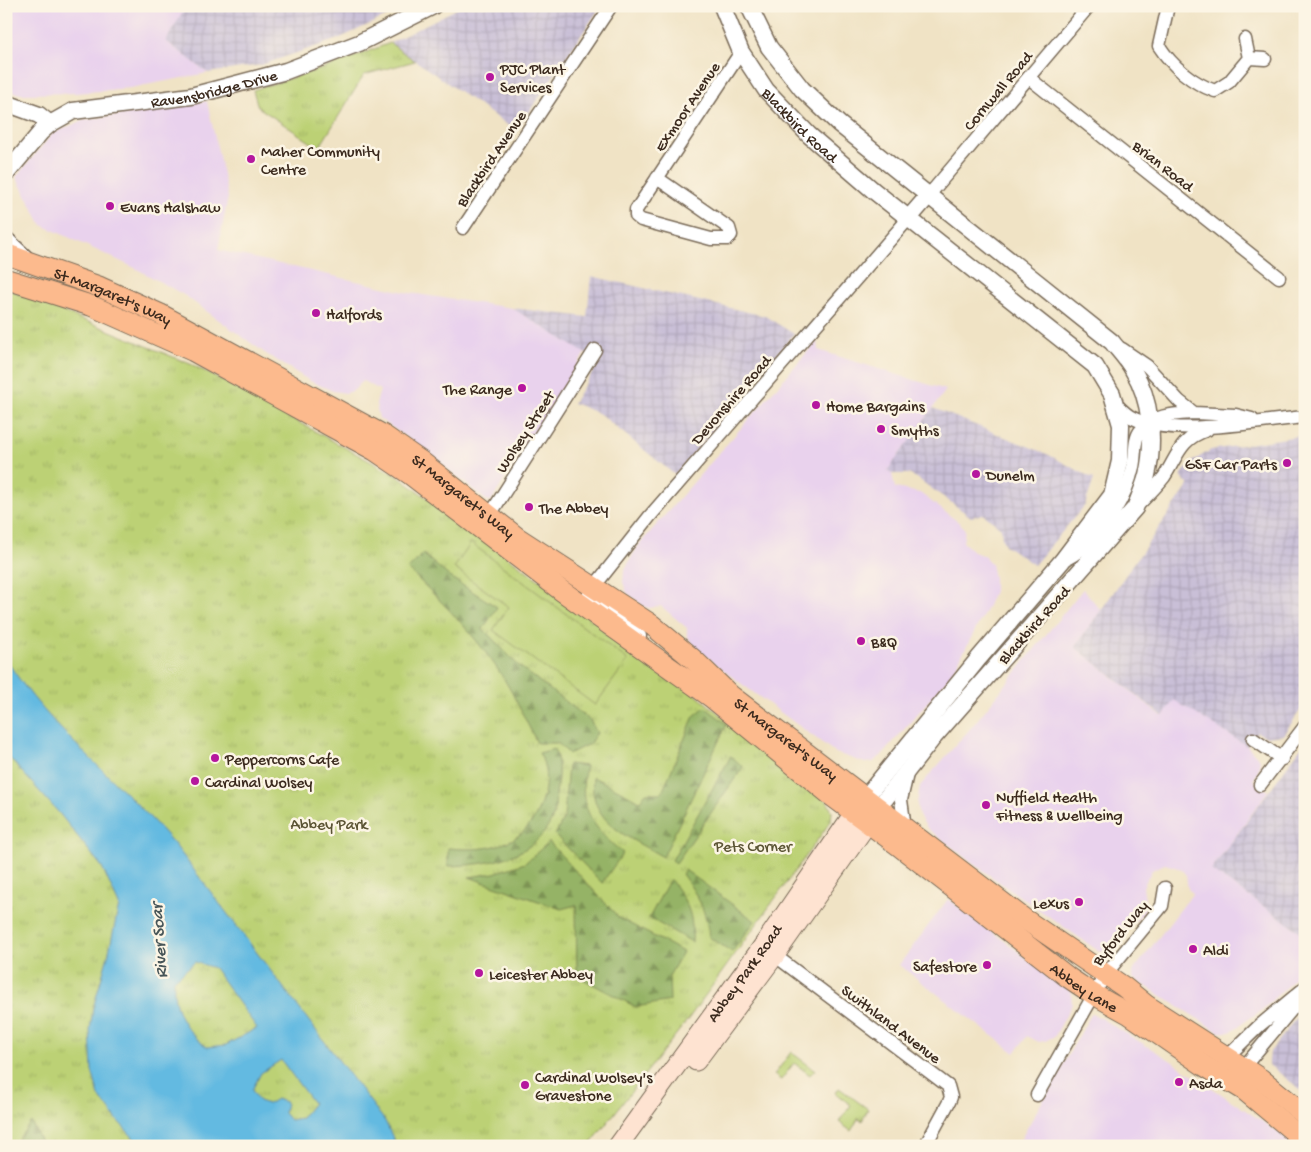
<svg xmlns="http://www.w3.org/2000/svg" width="1311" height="1152" viewBox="0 0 1311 1152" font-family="'Gochi Hand',sans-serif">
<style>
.built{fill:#e9d2ed}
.industrial{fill:url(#industrial-grid)}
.grass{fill:url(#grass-tufts);stroke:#7c7e4a}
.forest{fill:url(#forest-firs);stroke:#686e42}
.pitch{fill:#bcd175;stroke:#7c7e4a}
.water{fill:#64bae1;stroke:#507280;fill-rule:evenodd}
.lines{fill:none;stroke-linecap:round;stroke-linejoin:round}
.minor-casing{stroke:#7a6b58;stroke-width:15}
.tertiary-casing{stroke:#7a6b58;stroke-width:19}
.secondary-casing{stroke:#7a6b58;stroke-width:21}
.primary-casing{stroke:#7a6b58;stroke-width:22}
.minor{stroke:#fff;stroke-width:12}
.tertiary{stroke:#fff;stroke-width:16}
.secondary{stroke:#fee3d1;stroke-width:19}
.primary{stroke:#fcba8d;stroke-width:20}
.poi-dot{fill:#b5179e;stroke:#fcf5e5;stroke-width:2}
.labels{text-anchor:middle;stroke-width:5;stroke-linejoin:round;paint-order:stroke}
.poi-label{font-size:16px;fill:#3b2a1e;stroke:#fcf5e5;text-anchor:start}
.street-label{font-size:16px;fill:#3b2a1e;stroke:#fcf5e5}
.park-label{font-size:16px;fill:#5b5434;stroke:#fcf5e5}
.water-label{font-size:18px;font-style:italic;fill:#475558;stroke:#fcf5e5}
</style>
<defs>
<pattern id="industrial-grid" width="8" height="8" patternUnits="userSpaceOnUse" patternTransform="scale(1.25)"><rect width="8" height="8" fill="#c9bfd7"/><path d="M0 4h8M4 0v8" fill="none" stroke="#aea4b8"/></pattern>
<pattern id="grass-tufts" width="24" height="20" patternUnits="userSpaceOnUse" patternTransform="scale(1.25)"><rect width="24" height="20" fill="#bcd175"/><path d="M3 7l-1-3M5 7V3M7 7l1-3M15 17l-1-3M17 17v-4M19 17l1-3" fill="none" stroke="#a2b465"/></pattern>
<pattern id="forest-firs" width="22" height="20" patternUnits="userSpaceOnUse" patternTransform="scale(1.25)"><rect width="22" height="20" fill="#95b366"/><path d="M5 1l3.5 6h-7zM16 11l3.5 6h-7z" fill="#7b9253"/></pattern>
</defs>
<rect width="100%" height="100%" fill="#fcf5e5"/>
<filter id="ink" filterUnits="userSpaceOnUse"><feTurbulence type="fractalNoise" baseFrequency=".02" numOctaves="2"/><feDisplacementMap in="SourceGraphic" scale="10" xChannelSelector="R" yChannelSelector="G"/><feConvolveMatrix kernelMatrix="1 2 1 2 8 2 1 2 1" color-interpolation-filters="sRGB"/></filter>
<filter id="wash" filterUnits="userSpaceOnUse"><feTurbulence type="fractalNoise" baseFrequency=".0096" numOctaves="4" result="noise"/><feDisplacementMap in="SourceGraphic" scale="20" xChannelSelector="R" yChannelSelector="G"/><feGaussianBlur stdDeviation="1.12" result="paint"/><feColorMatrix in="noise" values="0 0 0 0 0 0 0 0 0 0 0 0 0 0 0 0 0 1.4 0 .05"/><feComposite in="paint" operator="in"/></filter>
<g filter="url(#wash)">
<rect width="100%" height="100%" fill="#f0e3c5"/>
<!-- built -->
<path class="built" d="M6 6H187L166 41 208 73 130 88 77 93 21 94 6 90Z
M207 101 228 197 218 250 409 293 512 308 585 353 491 501 486 500 428 453 379 418 376 404 380 390 363 381 353 391 346 393 333 391 310 381 265 353 184 295 135 268 42 225 16 177 53 133 84 120Z
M817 341 818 350 946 390 888 470 892 474 895 488 920 493 961 524 965 530 963 542 974 552 984 556 991 564 994 578V591L987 608 952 674 881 756 873 762 865 763 836 753 731 676 696 648 687 636V628L661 606 649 608 643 606 627 593 623 582 624 571 638 546Z
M1083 589 1101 610 1075 647 1162 716 1173 699 1247 746 1260 759 1258 772 1253 780 1268 791 1211 870 1305 935V965L1288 985 1262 1010 1230 1032H1219L1133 978V971L1193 893 1188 889 1186 875 1181 869 1165 864 1152 870 1143 887 1146 906 1143 913 1108 950 1100 952 992 877 928 829 919 816 917 803 920 786 970 729Z
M948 899 1071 991 1072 1004 1055 1036 1045 1041 1039 1042 1027 1036 1015 1053 899 965Z
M1092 1013 1170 1060 1299 1146H1017Z"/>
<!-- industrial -->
<path class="industrial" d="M186 6H408L338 39 261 65 208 73 166 41Z
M462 6H601L516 131 390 43Z
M591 276 765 316 794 334 675 475 600 414 573 403 599 362 512 308 587 317Z
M933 408 1047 454 1094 479 1085 505 1034 565 1005 545 1002 539 1001 528 983 514 971 517 917 478 908 474H892L888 470Z
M1305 435V704L1283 735 1267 737 1257 732 1247 746 1174 700 1163 716 1075 647 1189 485 1180 476 1193 461 1211 450Z
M1305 742V935L1211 870Z
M1305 1006V1093L1269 1065V1061L1270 1052Z"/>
<!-- grass -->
<path class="grass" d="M390 43 415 61 364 75 319 148 258 107 253 90 333 65Z
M6 288 195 366 397 476 696 695 827 801 832 811 831 821 689 1018 589 1146H6Z
M791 1052 815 1070 810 1075 794 1063 781 1080 774 1075Z
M839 1088 868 1109 862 1121 858 1119 851 1131 839 1122 851 1105 835 1093Z"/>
<!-- forest -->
<path class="forest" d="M423 554 451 578 497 607 483 629 519 666 590 720 597 733 589 744 569 754 558 743H537C528 725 520 708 511 691 485 644 446 606 408 569Z
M705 707 727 724 663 857C629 837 588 823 593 777L640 801 646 793H662L694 716Z
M554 749C561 764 558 778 556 794 555 801 556 810 553 817 536 858 488 865 448 866V848C492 852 530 845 543 797 547 783 547 766 539 753Z
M731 756 743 767 676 863 672 860Z
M568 764 586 766C577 806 592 828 623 853L602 883 555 835 564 818Z
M549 842 619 918 683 952 669 976 670 1001 636 1007 577 976 576 905 561 909 469 877 494 873 525 863Z
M685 870 755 921 732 952 709 937C706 909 698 896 682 874Z
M670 879C687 902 694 913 692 942L649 918Z
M31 1122 43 1146H14L16 1142Z"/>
<!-- pitch -->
<path class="pitch" d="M471 543 628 660 595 705 493 630 509 607 454 568Z"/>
<!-- water -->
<path class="water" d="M6 659C50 731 121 781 175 845L385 1121 397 1146H141L117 1120 99 1096 92 1071 90 1031 93 1008 108 956 119 905 102 867 59 813 6 754ZM195 962 214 968 257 1028 226 1045 207 1047C184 1030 172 1008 174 980ZM281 1060 313 1103 301 1118 290 1120 284 1113 286 1102 276 1099 268 1104 259 1101 252 1090 261 1073Z"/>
</g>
<g filter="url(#ink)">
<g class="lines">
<defs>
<path id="minor" d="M1168 6 1159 46C1172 66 1192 83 1215 91L1229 82 1249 58
M1245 39 1249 58 1265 59
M1029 78 1279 277
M657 178 729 228 731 235 728 239H711L641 220 636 216V210L741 52
M929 195 1089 6
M463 228 611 6
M1122 349 1147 366 1179 401 1194 413 1236 415 1252 419
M1115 403C1120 408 1126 415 1133 418 1172 438 1260 421 1305 417
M1140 503C1148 495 1157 486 1164 477 1178 455 1180 439 1207 430
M486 521 595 350
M1062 561C1096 546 1125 503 1133 467 1136 455 1133 439 1141 430 1153 414 1177 414 1194 413
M589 593 650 516 909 218
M595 596 640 636
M1253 739 1282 759
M1260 785 1305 726
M905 828 901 800 907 774
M769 951 948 1086 951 1097 949 1102 925 1146
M1230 1062 1227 1057 1259 1026 1301 991
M1238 1067 1243 1068 1293 1008 1305 987
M1037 1095 1105 975 1162 906 1165 888"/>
<g id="tertiary">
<path id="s1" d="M722 6 741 52 766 90 809 135 874 191 1095 366 1112 394 1121 425 1120 461 1112 495 1062 561 979 658 865 798"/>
<path d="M749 6 769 47 802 89 839 124 1112 342C1119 351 1128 360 1133 370 1151 399 1155 442 1147 475 1144 487 1139 498 1135 508L933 738 878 808"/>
<path d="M6 103 39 115 50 124"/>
<path id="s2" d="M6 174 41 132 50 124 73 111 191 96 286 71 359 43 433 6"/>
<path d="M909 218 929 195"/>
<path d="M6 240 26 259"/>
</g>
<g id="secondary">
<path d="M696 1061 775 955 876 811"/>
<path id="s3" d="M618 1146 763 946 863 800"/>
</g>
<g id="primary">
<path id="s4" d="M6 254 100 287 160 314 383 435 422 462 518 538 652 625 694 660 730 695 1023 918 1124 987 1146 1005 1261 1079 1305 1115"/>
<path id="s5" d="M6 279 92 306 193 351 374 450 411 475 562 591 711 697 833 797 899 846 1069 978 1093 994 1129 1014 1203 1065 1244 1090 1305 1141"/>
</g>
</defs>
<!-- minor casing -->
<use href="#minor" class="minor-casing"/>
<!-- tertiary casing -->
<use href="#tertiary" class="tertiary-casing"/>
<!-- secondary casing -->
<use href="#secondary" class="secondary-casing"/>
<!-- primary casing -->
<use href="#primary" class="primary-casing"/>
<!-- minor -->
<use href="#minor" class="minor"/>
<!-- tertiary -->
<use href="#tertiary" class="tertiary"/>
<!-- secondary -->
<use href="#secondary" class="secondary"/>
<!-- primary -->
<use href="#primary" class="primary"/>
</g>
</g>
<!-- markers -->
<g class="poi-dot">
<circle cx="490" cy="77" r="5"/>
<circle cx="251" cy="159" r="5"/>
<circle cx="110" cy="206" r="5"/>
<circle cx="316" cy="313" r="5"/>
<circle cx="522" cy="388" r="5"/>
<circle cx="816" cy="405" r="5"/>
<circle cx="881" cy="429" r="5"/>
<circle cx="1287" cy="463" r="5"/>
<circle cx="976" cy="474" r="5"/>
<circle cx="529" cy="507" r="5"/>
<circle cx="861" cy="641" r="5"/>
<circle cx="215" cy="758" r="5"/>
<circle cx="195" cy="781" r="5"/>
<circle cx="986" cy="805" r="5"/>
<circle cx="1079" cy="902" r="5"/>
<circle cx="1193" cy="949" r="5"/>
<circle cx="987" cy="965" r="5"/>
<circle cx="479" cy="973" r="5"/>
<circle cx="1179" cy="1082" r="5"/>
<circle cx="525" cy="1085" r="5"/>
</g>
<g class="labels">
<!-- poi labels -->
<g class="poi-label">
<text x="500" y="74">PJC Plant<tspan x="500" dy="18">Services</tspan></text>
<text x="261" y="156">Maher Community<tspan x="261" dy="18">Centre</tspan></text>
<text x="120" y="212">Evans Halshaw</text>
<text x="326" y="319">Halfords</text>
<text x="512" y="394" text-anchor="end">The Range</text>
<text x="826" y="411">Home Bargains</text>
<text x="891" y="435">Smyths</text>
<text x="1277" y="469" text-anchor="end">GSF Car Parts</text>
<text x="986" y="480">Dunelm</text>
<text x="539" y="513">The Abbey</text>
<text x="871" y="647">B&amp;Q</text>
<text x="225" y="764">Peppercorns Cafe</text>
<text x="205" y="787">Cardinal Wolsey</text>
<text x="996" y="802">Nuffield Health<tspan x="996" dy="18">Fitness &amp; Wellbeing</tspan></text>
<text x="1069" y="908" text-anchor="end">Lexus</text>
<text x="1203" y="955">Aldi</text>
<text x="977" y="971" text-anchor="end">Safestore</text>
<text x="489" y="979">Leicester Abbey</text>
<text x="535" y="1082">Cardinal Wolsey's<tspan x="535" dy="18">Gravestone</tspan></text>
<text x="1189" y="1088">Asda</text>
</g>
<!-- street labels -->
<g class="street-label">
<text dy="6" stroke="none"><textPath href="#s2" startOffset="236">Ravensbridge Drive</textPath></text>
<text transform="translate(997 90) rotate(-50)" y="6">Cornwall Road</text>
<text transform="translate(686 106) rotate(-56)" y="6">Exmoor Avenue</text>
<text dy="6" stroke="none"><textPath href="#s1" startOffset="144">Blackbird Road</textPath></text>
<text transform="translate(490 158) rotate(-56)" y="6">Blackbird Avenue</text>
<text transform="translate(1164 165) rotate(38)" y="6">Brian Road</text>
<text dy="6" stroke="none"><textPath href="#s4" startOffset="115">St Margaret's Way</textPath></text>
<text transform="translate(730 399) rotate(-49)" y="6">Devonshire Road</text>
<text transform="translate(524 431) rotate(-57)" y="6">Wolsey Street</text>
<text dy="6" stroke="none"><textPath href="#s4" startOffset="520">St Margaret's Way</textPath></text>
<text transform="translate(1033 624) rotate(-48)" y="6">Blackbird Road</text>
<text dy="6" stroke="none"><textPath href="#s4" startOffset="925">St Margaret's Way</textPath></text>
<text transform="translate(1119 932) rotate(-51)" y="6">Byford Way</text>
<text dy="6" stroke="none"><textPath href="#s3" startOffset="214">Abbey Park Road</textPath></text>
<text dy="6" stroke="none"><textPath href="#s5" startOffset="1298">Abbey Lane</textPath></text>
<text transform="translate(892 1023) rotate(37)" y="6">Swithland Avenue</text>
</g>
<!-- park labels -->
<g class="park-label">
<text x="329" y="829">Abbey Park</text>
<text x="753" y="851">Pets Corner</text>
</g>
<!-- water labels -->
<g class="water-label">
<text transform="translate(158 941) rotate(-94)" y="6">River Soar</text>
</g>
</g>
<!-- margin -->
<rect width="1311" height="1152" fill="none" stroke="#fcf5e5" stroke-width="25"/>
</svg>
